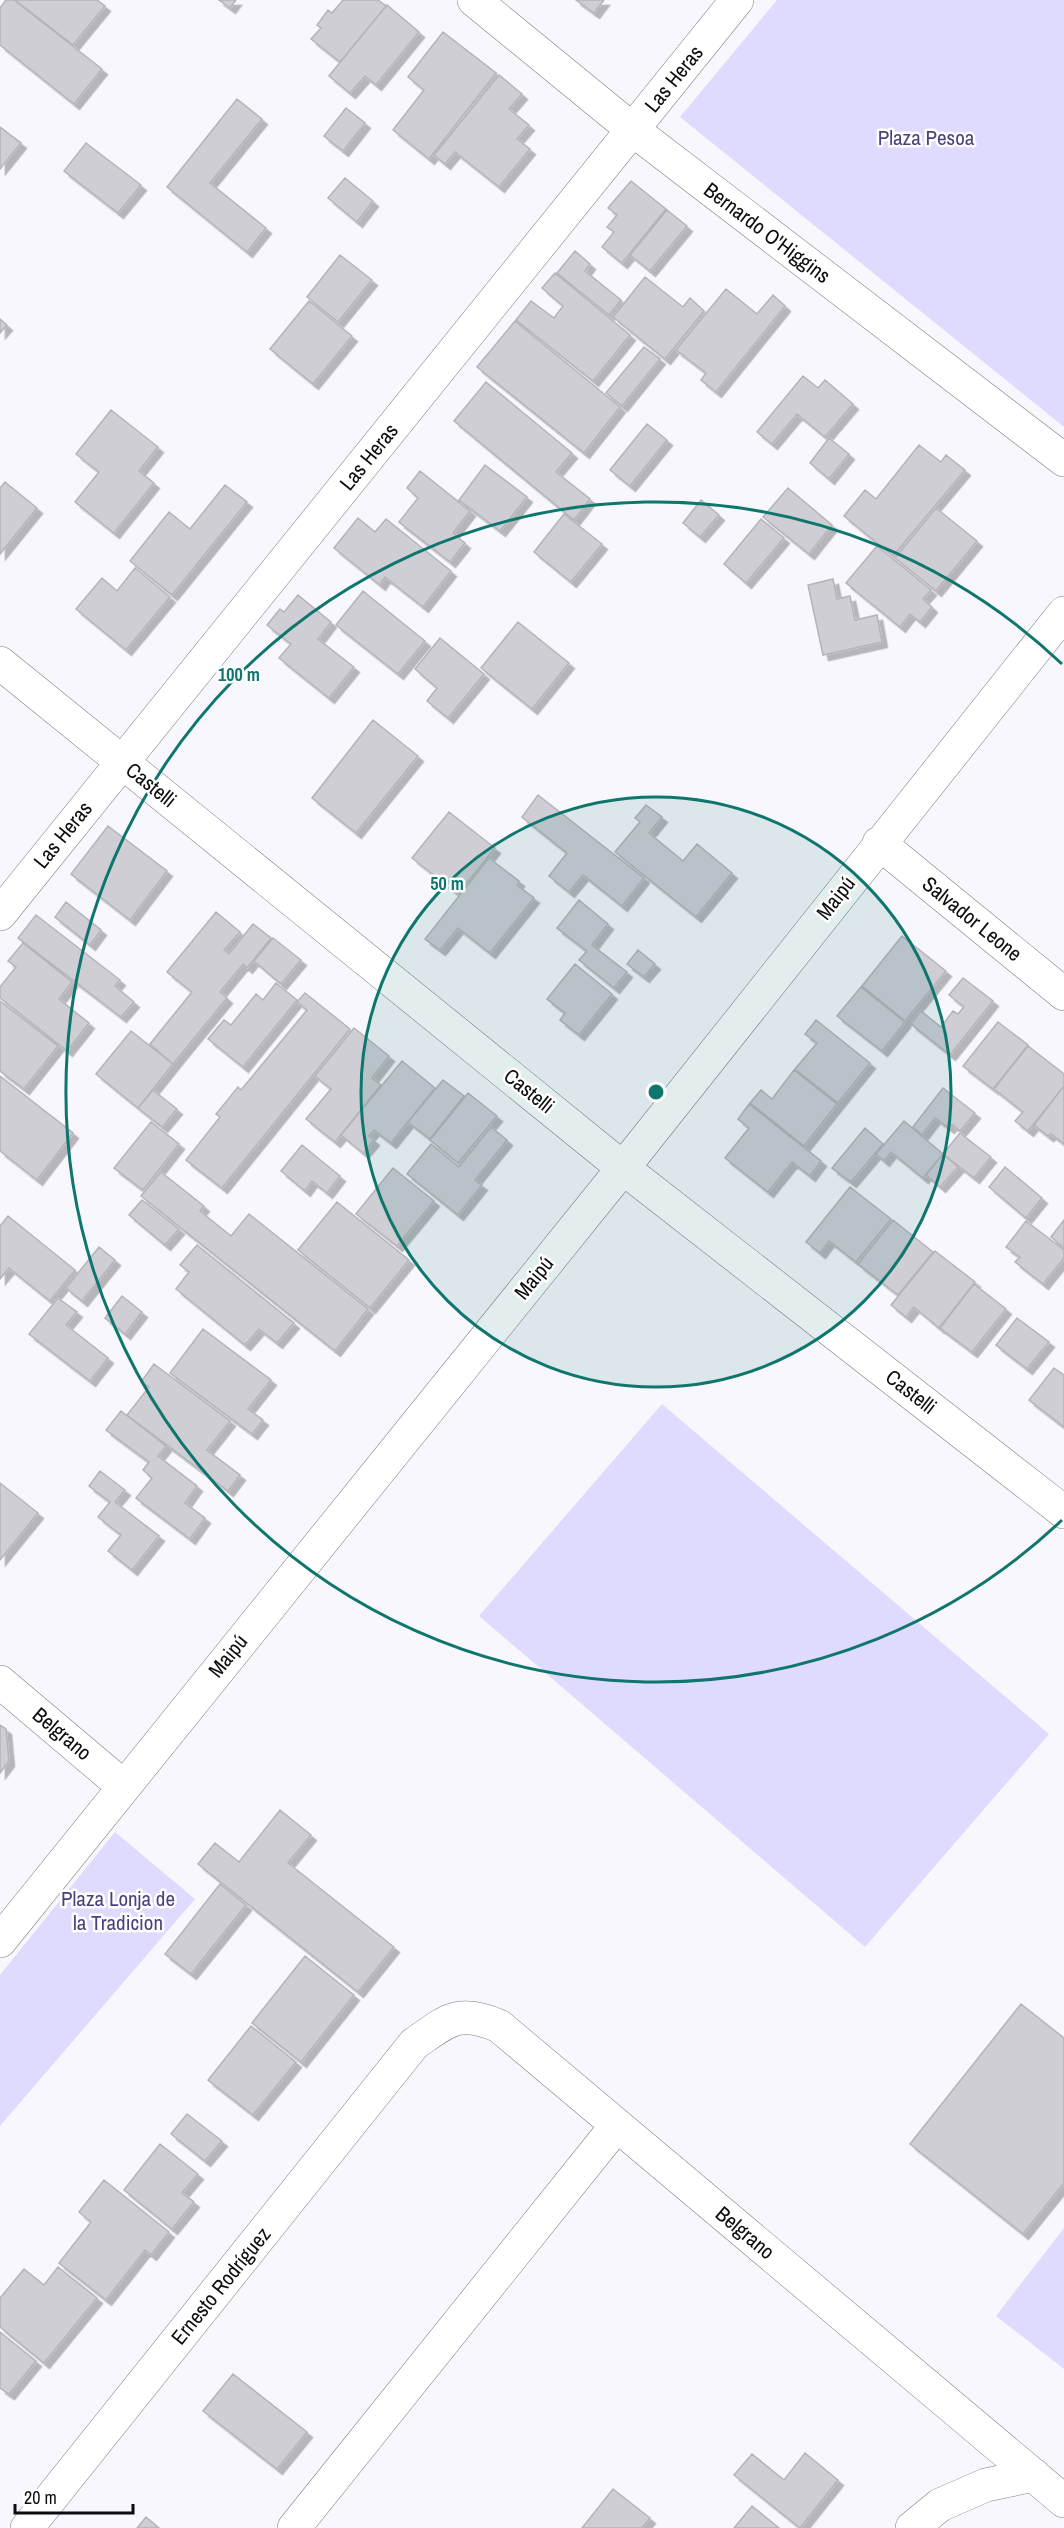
<svg xmlns="http://www.w3.org/2000/svg" width="1064" height="2528" viewBox="0 0 1064 2528" font-family="'Archivo Narrow',sans-serif">
<style>
.green{fill:#dfdbfe}
.building{fill:#cfced5;stroke:#b4b4ba;stroke-width:1.5;filter:url(#shadow)}
.lines{fill:none;stroke-linecap:round;stroke-linejoin:round}
.street-casing{stroke:#7e7d83;stroke-width:34}
.street{stroke:#fff;stroke-width:33}
.ring{fill:none;stroke:#0f766e;stroke-width:3}
.labels{text-anchor:middle;stroke-width:5;stroke-linejoin:round;paint-order:stroke}
.street-label{font-size:21px;fill:#0d0d0f;stroke:#fff}
.park-label{font-size:21px;fill:#4c417c;stroke:#fff}
.centre{fill:#0f766e;stroke:#fff;stroke-width:3}
.ring-label{font-size:18px;text-anchor:middle;font-weight:bold;fill:#0f766e;stroke:#fff;stroke-width:5;stroke-linejoin:round;paint-order:stroke}
</style>
<defs>
<filter id="shadow"><feDropShadow dx="5.5" dy="5.5" stdDeviation="0" flood-color="#0004"/></filter>
</defs>
<rect width="100%" height="100%" fill="#f7f7fd"/>
<!-- green -->
<path class="green" d="M777 0H1064V427L680 117Z
M662 1404 1049 1734 865 1947 479 1616Z
M115 1832 195 1899 0 2126V1975Z
M1064 2228V2369L996 2316Z"/>
<!-- building -->
<path class="building" d="M6 0H14L102 69 74 104 0 45V8Z
M15 0H97L105 6 73 45Z
M219 0H236L230 8Z
M343 0H378L386 6 340 62 311 39 321 28 317 25 328 10 332 13Z
M576 0H604L594 13Z
M387 5 419 32 376 85 365 76 350 93 329 76Z
M443 32 496 73 429 159 393 130 424 90 408 77Z
M499 75 522 94 509 109 529 125 517 139 530 149 499 187 455 152 445 164 434 155Z
M237 99 262 119 210 183 266 228 247 252 167 187Z
M346 108 365 123 343 151 324 136Z
M0 127 21 143 0 169Z
M86 143 141 185 118 213 64 171Z
M345 178 373 201 357 222 328 198Z
M631 181 666 209 622 263 602 247 614 232 607 227 617 215 608 208Z
M667 210 687 226 650 271 630 255Z
M575 251 590 264 585 271 621 300 609 315 557 273Z
M340 255 372 280 338 322 307 297Z
M555 273 630 335 593 381 516 320 531 301 554 318 563 306 542 288Z
M645 277 683 307 690 298 704 311 665 359 613 317Z
M726 289 757 314 773 295 785 306 716 392 701 380 706 373 676 350Z
M309 301 352 336 313 384 270 349Z
M0 319 7 325 0 333Z
M515 321 620 407 584 453 477 367Z
M644 347 660 359 622 406 606 393Z
M803 376 818 388 825 380 853 404 825 437 797 414 772 444 757 432Z
M486 382 572 453 556 472 590 499 574 520 454 421Z
M111 410 158 447 139 471 154 483 114 533 75 502 99 472 76 454Z
M647 424 667 440 630 486 610 470Z
M829 438 849 454 829 479 810 463Z
M919 445 941 462 946 455 965 470 893 556 844 516 865 490 876 499Z
M485 465 527 497 500 531 459 500Z
M420 471 470 511 453 533 465 543 450 562 399 522 418 498 407 488Z
M5 482 37 508 0 554V488Z
M225 485 247 502 172 595 130 561 169 512 190 529Z
M788 488 832 525 809 554 763 517Z
M701 500 719 515 700 537 683 523Z
M936 508 977 541 936 591 895 558Z
M564 514 602 544 571 582 534 552Z
M358 518 375 532 386 519 451 571 423 607 385 577 380 585 334 548Z
M761 519 784 538 746 583 724 564Z
M877 546 931 590 923 599 932 607 920 622 910 614 900 627 846 583Z
M135 568 170 597 126 650 76 609 102 578 117 591Z
M833 579 837 599 850 596 855 620 877 615 882 642 823 655 808 585Z
M363 591 425 641 398 674 336 625Z
M298 595 331 622 318 639 354 667 329 698 279 658 291 644 267 625 280 609 284 612Z
M518 622 569 663 532 709 481 668Z
M440 638 484 674 448 718 427 701 437 688 415 669Z
M373 720 418 756 356 833 312 798Z
M538 795 644 878 622 906 583 875 569 892 549 876 567 853 522 817Z
M646 805 662 817 649 833 683 861 697 844 732 873 696 917 615 852 640 822 635 818Z
M449 812 495 848 458 894 412 858Z
M108 826 167 871 130 920 71 874Z
M489 858 519 881 517 885 534 898 490 953 458 928 440 950 425 939Z
M579 900 608 924 592 945 627 972 614 988 579 960 587 951 557 928Z
M66 902 101 930 90 945 55 917Z
M216 912 240 932 224 950 229 954 253 924 271 938 247 968 243 964 220 992 227 998 173 1064 150 1044 192 992 167 972Z
M36 915 120 980 115 986 134 1002 121 1017 18 938Z
M902 936 946 971 905 1021 862 986Z
M273 938 301 960 281 984 254 961Z
M23 943 72 982 59 999 89 1023 67 1051 0 998V987L16 967 8 961Z
M638 950 655 964 644 977 627 964Z
M575 964 612 994 579 1035 560 1020 565 1013 547 999Z
M963 978 993 1001 950 1055 911 1024 921 1011 941 1027 953 1011 958 1014 964 1007 949 995Z
M276 983 297 1000 243 1067 208 1039 224 1020 231 1025 256 994 263 1000Z
M861 987 905 1022 882 1051 837 1016Z
M305 993 350 1029 222 1188 186 1160 220 1117 216 1114 238 1087 241 1090 307 1010 297 1002Z
M0 1001 58 1046 24 1089 0 1071Z
M816 1020 870 1063 838 1103 795 1069 817 1043 805 1034Z
M998 1022 1028 1045 993 1089 963 1066Z
M354 1028 389 1056 372 1078 381 1085 335 1142 306 1119 331 1089 315 1076Z
M131 1031 173 1064 138 1108 96 1074Z
M1028 1046 1064 1074V1086L1028 1131 1015 1121 1023 1112 994 1089Z
M402 1061 435 1088 391 1143 374 1130 369 1136 374 1140 363 1153 341 1135Z
M794 1070 837 1104 804 1146 750 1103 761 1090 772 1099Z
M0 1076 73 1133 37 1180 0 1151Z
M443 1080 464 1096 430 1139 408 1122Z
M1064 1086V1144L1051 1134 1048 1136 1034 1125Z
M943 1088 975 1113 960 1131 952 1124 949 1128 935 1118 922 1135 913 1127Z
M153 1090 177 1109 162 1127 138 1108Z
M468 1093 497 1116 458 1163 430 1140Z
M749 1104 821 1161 810 1176 792 1162 768 1192 725 1158 749 1128 738 1119Z
M904 1121 943 1154 923 1178 891 1152 884 1161 876 1154Z
M151 1122 179 1144 143 1190 114 1168Z
M491 1127 507 1140 475 1180 482 1185 458 1215 407 1174 431 1144 459 1167Z
M865 1128 883 1144 851 1182 832 1168Z
M960 1133 991 1157 974 1178 943 1154Z
M302 1145 340 1176 327 1193 312 1181 305 1191 281 1171Z
M943 1154 958 1167 940 1187 926 1175Z
M1005 1167 1042 1198 1026 1218 989 1187Z
M393 1168 434 1201 397 1246 356 1214Z
M161 1172 204 1206 200 1211 231 1236 249 1214 368 1309 335 1351 141 1196Z
M850 1187 891 1219 856 1262 829 1241 820 1253 806 1242Z
M142 1200 179 1229 165 1245 129 1215Z
M337 1202 409 1260 370 1308 298 1250Z
M8 1216 75 1270 50 1301 9 1268 0 1279V1226Z
M893 1220 933 1252 898 1295 858 1264Z
M1064 1220V1248L1051 1237Z
M1026 1221 1064 1250V1258L1043 1284 1015 1262 1020 1257 1006 1247Z
M197 1245 294 1323 277 1343 259 1329 245 1345 176 1289 189 1272 180 1265Z
M99 1247 115 1260 82 1301 66 1288Z
M935 1251 975 1282 939 1328 914 1307 906 1317 891 1305Z
M974 1284 1006 1309 972 1352 940 1328Z
M122 1296 142 1312 125 1334 105 1318Z
M58 1298 77 1312 66 1325 108 1358 90 1381 29 1334Z
M1017 1318 1049 1342 1027 1369 996 1345Z
M203 1329 271 1380 248 1409 263 1420 252 1434 170 1373Z
M154 1364 230 1421 207 1450 240 1475 228 1491 127 1415 149 1387 141 1382Z
M1054 1368 1064 1375V1427L1029 1400Z
M121 1411 166 1446 158 1456 197 1486 185 1503 205 1518 190 1539 136 1498 152 1478 143 1470 149 1462 106 1430Z
M100 1471 125 1490 115 1502 159 1536 132 1570 108 1551 121 1535 98 1517 110 1502 89 1486Z
M0 1483 38 1513 0 1560Z
M0 1725 6 1729 9 1761 0 1773Z
M280 1810 311 1835 288 1863 394 1947 358 1992 198 1864 215 1843 239 1862Z
M220 1884 246 1905 191 1974 165 1954Z
M305 1956 354 1995 301 2062 252 2023Z
M1021 2004 1064 2038V2183L1023 2234 910 2144Z
M251 2026 296 2062 253 2115 208 2080Z
M187 2114 222 2141 205 2161 171 2134Z
M160 2144 198 2174 182 2193 194 2202 172 2229 124 2190Z
M104 2180 169 2232 151 2255 145 2250 106 2300 59 2263 91 2222 79 2212Z
M58 2267 97 2298 44 2363 0 2327V2298L24 2269 44 2285Z
M0 2332 36 2361 9 2394 0 2388Z
M233 2374 307 2432 277 2469 203 2411Z
M805 2453 838 2480 800 2528 734 2475 752 2454 784 2480Z
M613 2489 650 2518 642 2528H582Z
M752 2506 779 2528H734Z
M146 2517 159 2528H137Z"/>
<g class="lines">
<defs>
<path id="street" d="M474 0 633 130 1064 460
M0 663 623 1168 1064 1512
M879 843 1064 994
M0 914 737 0
M0 1682 123 1786
M0 1941 623 1168 1064 613
M27 2528 414 2044C447 2021 458 2008 499 2026L1064 2501
M294 2528 617 2125
M912 2528 940 2505 986 2485 1034 2475"/>
</defs>
<!-- street casing -->
<use href="#street" class="street-casing"/>
<!-- street -->
<use href="#street" class="street"/>
</g>
<!-- distance rings -->
<circle cx="656" cy="1092" r="295" fill="#0f766e" fill-opacity=".12"/>
<g class="ring">
<circle cx="656" cy="1092" r="295"/>
<path d="M1062 1520A590 590 0 1 1 1062 664"/>
</g>
<g class="labels">
<!-- street labels -->
<g class="street-label">
<text transform="translate(674 79) rotate(-51)" y="7">Las Heras</text>
<text transform="translate(767 233) rotate(37)" y="7">Bernardo O'Higgins</text>
<text transform="translate(369 457) rotate(-51)" y="7">Las Heras</text>
<text transform="translate(151 785) rotate(39)" y="7">Castelli</text>
<text transform="translate(63 835) rotate(-51)" y="7">Las Heras</text>
<text transform="translate(836 898) rotate(-52)" y="7">Maipú</text>
<text transform="translate(972 919) rotate(39)" y="7">Salvador Leone</text>
<text transform="translate(529 1091) rotate(39)" y="7">Castelli</text>
<text transform="translate(534 1278) rotate(-51)" y="7">Maipú</text>
<text transform="translate(911 1392) rotate(38)" y="7">Castelli</text>
<text transform="translate(228 1656) rotate(-51)" y="7">Maipú</text>
<text transform="translate(62 1734) rotate(40)" y="7">Belgrano</text>
<text transform="translate(745 2233) rotate(40)" y="7">Belgrano</text>
<text transform="translate(221 2286) rotate(-51)" y="7">Ernesto Rodríguez</text>
</g>
<!-- park labels -->
<g class="park-label">
<text x="926" y="145">Plaza Pesoa</text>
<text x="118" y="1906">Plaza Lonja de<tspan x="118" dy="24">la Tradicion</tspan></text>
</g>
</g>
<circle cx="656" cy="1092" r="9" class="centre"/>
<g class="ring-label">
<text x="239" y="681">100 m</text>
<text x="447" y="890">50 m</text>
</g>
<!-- scale -->
<path d="M15 2504v9h118v-9" fill="none" stroke="#0d0d0f" stroke-width="3"/>
<text x="24" y="2504" font-size="18" fill="#0d0d0f" stroke="#ffffff" stroke-width="4.5" paint-order="stroke">20 m</text>
</svg>
